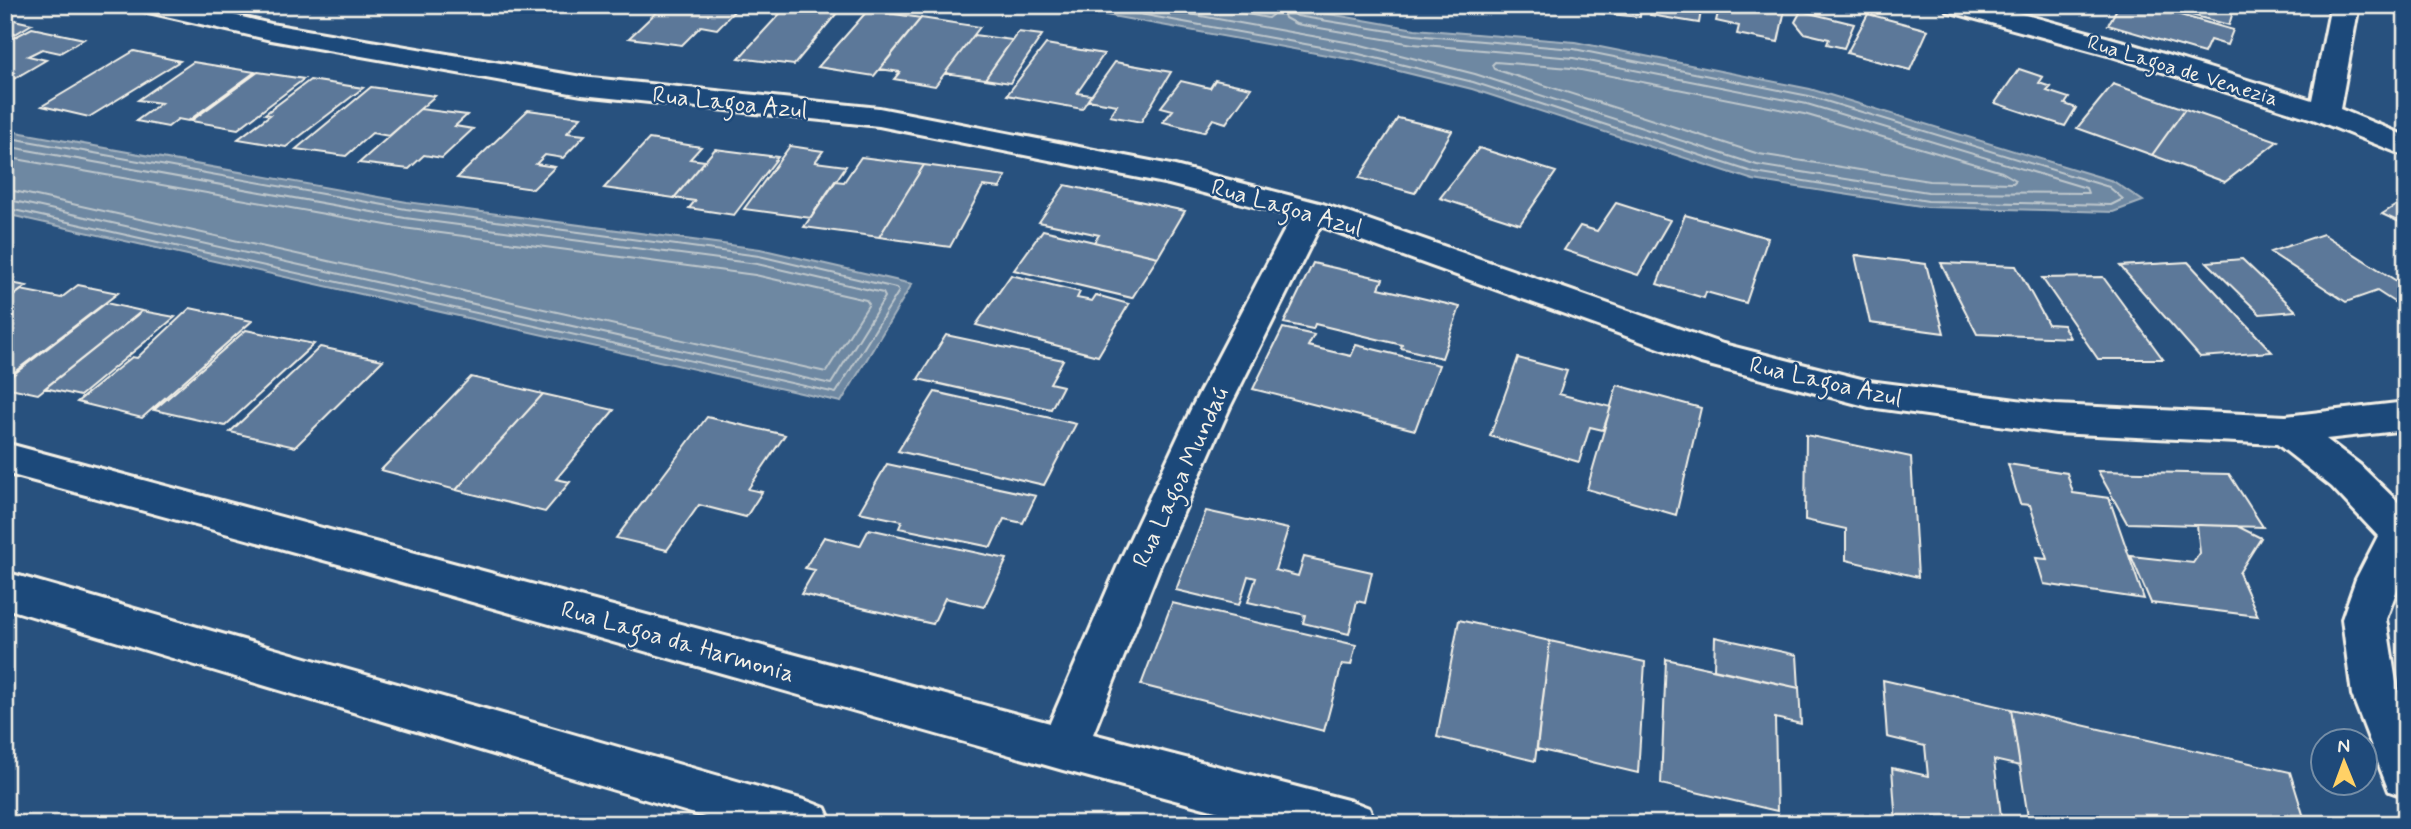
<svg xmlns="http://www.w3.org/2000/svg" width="2411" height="829" viewBox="0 0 2411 829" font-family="Mynerve,sans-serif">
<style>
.water{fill:#6e88a2;stroke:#a4b2be;stroke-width:2}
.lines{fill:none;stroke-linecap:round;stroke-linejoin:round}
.shore{stroke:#bec7cc;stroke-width:2}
.building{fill:#5b7899;stroke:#f4f1e8;stroke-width:2}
.minor-casing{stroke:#f4f1e8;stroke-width:6}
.minor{fill:#1f4a7a;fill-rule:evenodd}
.labels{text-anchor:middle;stroke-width:5;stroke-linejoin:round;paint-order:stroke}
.far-street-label{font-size:21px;fill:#f4f1e8;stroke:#1f4a7a}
.street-label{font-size:24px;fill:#f4f1e8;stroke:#1f4a7a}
</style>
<rect width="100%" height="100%" fill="#28517e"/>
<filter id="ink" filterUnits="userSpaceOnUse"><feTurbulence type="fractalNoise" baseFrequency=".0143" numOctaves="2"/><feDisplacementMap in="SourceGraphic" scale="14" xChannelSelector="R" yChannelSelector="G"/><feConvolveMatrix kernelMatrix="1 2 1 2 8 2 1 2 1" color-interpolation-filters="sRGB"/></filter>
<g filter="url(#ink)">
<!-- water -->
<path class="water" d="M1051 5H1278L1415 29 1575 42 1810 89 2113 181 2143 201 2113 212 1927 207 1753 180 1472 89 1354 60Z
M5 130 407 202 760 249 912 284 841 402 5 214Z"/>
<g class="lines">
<!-- shore -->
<path class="shore" d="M1090 5 1355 53 1473 82 1755 173 1928 201 2111 205 2123 199 2109 187 1809 96 1574 49 1414 35 1297 16 1291 12 1290 5
M1140 5 1357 44 1475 74 1757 165 1928 192 2088 193 2086 188 1807 104 1573 58 1413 44 1296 24 1285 18 1281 5
M1199 5 1268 18 1272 15 1271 5
M1495 62 1571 68 1804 114 2002 172 2016 180 2013 183 1929 181 1759 154 1494 69 1492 65Z
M5 137 406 209 759 256 896 288 899 291 836 393 5 208
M5 146 405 218 757 264 883 293 885 297 831 384 5 199
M5 157 403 228 755 275 866 300 869 304 826 372 5 189"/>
</g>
<!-- building -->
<path class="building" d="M664 5H740L717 29 701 26 682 45 629 38Z
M1600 5H1641L1640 17 1599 13Z
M1653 5H1702L1699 23 1650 15Z
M1720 5H1786L1778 42 1737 34 1739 26 1716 21Z
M2119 5H2145L2233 30 2227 45 2210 40 2204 53 2108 25Z
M2154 5H2235L2229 25Z
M786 7 837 13 794 65 739 58Z
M868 10 921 18 874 76 818 67Z
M1801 11 1854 24 1844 48 1827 44 1829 39 1804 33 1795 22Z
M1868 14 1928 30 1910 70 1847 53Z
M5 18 32 24 5 40Z
M921 18 980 27 935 86 894 79 900 72 880 69Z
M32 28 84 39 60 53 42 49 28 56 46 60 5 84V42Z
M1018 32 1042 35 1010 83 985 79Z
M974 35 1012 40 985 79 945 73Z
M1046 44 1104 54 1077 93 1091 95 1082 109 1007 95Z
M134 51 180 61 89 117 42 106Z
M193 62 255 72 188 121 178 119 168 127 136 121 161 103 138 100Z
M1115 62 1171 72 1141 122 1110 116 1117 105 1088 100Z
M2019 69 2043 77 2039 83 2051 87 2047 91 2069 98 2065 104 2076 108 2065 126 1995 103Z
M258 72 304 79 238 129 191 121Z
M310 80 363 88 286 147 238 139 270 115 265 114Z
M1215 80 1251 88 1226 123 1213 119 1204 132 1163 122 1173 110 1161 107 1181 81 1210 88Z
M2113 84 2185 109 2152 155 2077 128Z
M371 87 435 96 389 136 372 133 346 156 296 149Z
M420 109 467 115 455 126 473 129 442 158 424 155 409 169 359 163Z
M2185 109 2278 141 2225 182 2152 155Z
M528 110 581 117 567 133 585 135 563 158 545 155 536 164 555 167 533 189 457 178Z
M1398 118 1452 131 1415 193 1359 178Z
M649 139 701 147 690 159 705 161 674 198 604 188Z
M790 146 823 151 815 162 846 166 811 218 744 209Z
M1479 148 1556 172 1520 224 1440 198Z
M715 149 778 157 734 215 689 208 695 201 674 198Z
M861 157 924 165 879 237 804 227 835 181 844 182Z
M924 165 1006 176 1000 188 983 186 950 247 879 237Z
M1065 185 1185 211 1158 257 1094 242 1099 235 1039 222Z
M2406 199V225L2382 214Z
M1616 203 1670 220 1638 275 1564 250 1580 226 1597 231Z
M1685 215 1768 238 1746 303 1706 292 1704 298 1657 284Z
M1043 230 1094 242 1158 257 1132 298 1014 270Z
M2323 234 2406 287V301L2397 304 2377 291 2346 302 2270 252Z
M1855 255 1926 264 1944 333 1870 323Z
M2242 259 2296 311 2260 314 2207 262Z
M2188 262 2272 352 2200 357 2120 266Z
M1313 263 1383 279 1379 288 1460 307 1442 358 1401 348 1402 345 1315 324 1313 329 1284 323Z
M1941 263 2016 266 2048 324 2063 325 2070 338 1977 334Z
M1011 275 1080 292 1077 298 1092 301 1096 295 1129 304 1098 356 976 325Z
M2103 277 2163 359H2098L2042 278Z
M5 282 27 286 5 302Z
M78 285 118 293 5 379V302L21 290 61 298Z
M106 303 142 311 38 394 5 387V381Z
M190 308 252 321 142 418 77 402 132 357 137 358Z
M142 311 175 317 80 396 45 388Z
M1283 328 1314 335 1308 346 1351 356 1356 345 1439 365 1415 430 1253 389Z
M246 330 314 344 225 426 154 410Z
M946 335 1063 360 1050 383 1063 386 1051 409 918 379Z
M320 347 383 360 295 447 230 432Z
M1518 358 1567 371 1559 394 1611 407 1603 430 1590 427 1579 462 1490 436Z
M471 377 543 394 456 490 381 470Z
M1617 385 1701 408 1676 515 1587 489Z
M935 392 1046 417 1076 424 1044 485 898 451Z
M543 394 614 410 556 479 570 482 545 512 456 490Z
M707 417 785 435 748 489 762 492 746 517 699 505 667 550 616 538Z
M1806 435 1911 457 1918 577 1846 560V529L1805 520Z
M887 464 1036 496 1023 523 1004 519 991 547 899 528 902 521 859 512Z
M2008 464 2067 473 2073 493 2109 498 2144 599 2044 584 2036 558 2047 559 2030 505 2020 504Z
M2098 471 2229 474 2263 527 2127 523Z
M1206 511 1288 529 1275 570 1298 576 1304 557 1372 572 1365 603 1357 601 1349 634 1303 623 1305 615 1248 602 1256 578 1248 576 1239 605 1176 590Z
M2197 525 2237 526 2261 538 2239 573 2258 616 2151 603 2131 556 2193 563 2200 553Z
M869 529 987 555 1007 559 984 607 945 598 933 624 801 594 815 570 805 568 824 537 860 546Z
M1172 603 1356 645 1351 665 1342 664 1324 731 1141 685Z
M1459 620 1550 641 1535 761 1437 737Z
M1715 637 1797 655 1799 688 1714 669Z
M1550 641 1645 662 1638 773 1537 749Z
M1666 659 1799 688 1801 724 1775 718 1777 811 1661 784Z
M1883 680 2011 709 2020 766 1994 760 2002 824H1896L1892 768 1928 776 1925 746 1887 737Z
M2011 709 2290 772 2306 824H2029Z"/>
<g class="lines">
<defs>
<path id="minor" d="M141 5H191L271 24 582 77 879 108 1171 165 1323 204 1723 344 1869 381 2056 405 2286 416 2406 402V430L2326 439 2360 465 2406 510V566L2386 619 2398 695 2406 714V797L2389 791 2352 695 2342 619 2356 579 2378 536 2332 487 2277 444 2056 433 1869 407 1701 363 1320 226 1230 407 1161 563 1093 734 1351 801 1369 808 1376 824H1264L1063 770 342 565 5 473V443L1050 723 1119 563 1192 407 1292 216 1169 184 879 126 582 95 271 40 144 11Z
M1944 5H1989L2128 43 2312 100 2331 5H2359L2340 109 2406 136V156L2313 119 2108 55 1947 11Z
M5 572 807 801 825 808 832 824H728L5 608Z"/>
</defs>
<!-- minor casing -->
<use href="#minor" class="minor-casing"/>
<!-- minor -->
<use href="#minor" class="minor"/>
</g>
</g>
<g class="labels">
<!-- far-street labels -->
<g class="far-street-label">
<text transform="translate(2183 70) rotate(17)" y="7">Rua Lagoa de Venezia</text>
</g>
<!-- street labels -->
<g class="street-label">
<text transform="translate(730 102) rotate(6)" y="8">Rua Lagoa Azul</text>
<text transform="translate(1287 207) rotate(16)" y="8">Rua Lagoa Azul</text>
<text transform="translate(1826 381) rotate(13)" y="8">Rua Lagoa Azul</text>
<text transform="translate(1180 477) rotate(-65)" y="8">Rua Lagoa Mundaú</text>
<text transform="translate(678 641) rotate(16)" y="8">Rua Lagoa da Harmonia</text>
</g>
</g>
<!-- margin -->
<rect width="2411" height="829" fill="none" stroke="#1f4a7a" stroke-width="28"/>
<rect x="14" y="14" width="2383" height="801" fill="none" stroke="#f4f1e8" stroke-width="2.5" filter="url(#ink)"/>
<!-- north arrow -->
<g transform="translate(2344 762) rotate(359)"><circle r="33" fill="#1f4a7a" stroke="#748da6" stroke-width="2"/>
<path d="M0-5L12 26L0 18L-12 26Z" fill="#ffd166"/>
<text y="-10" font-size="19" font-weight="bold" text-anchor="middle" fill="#f4f1e8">N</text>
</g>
</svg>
